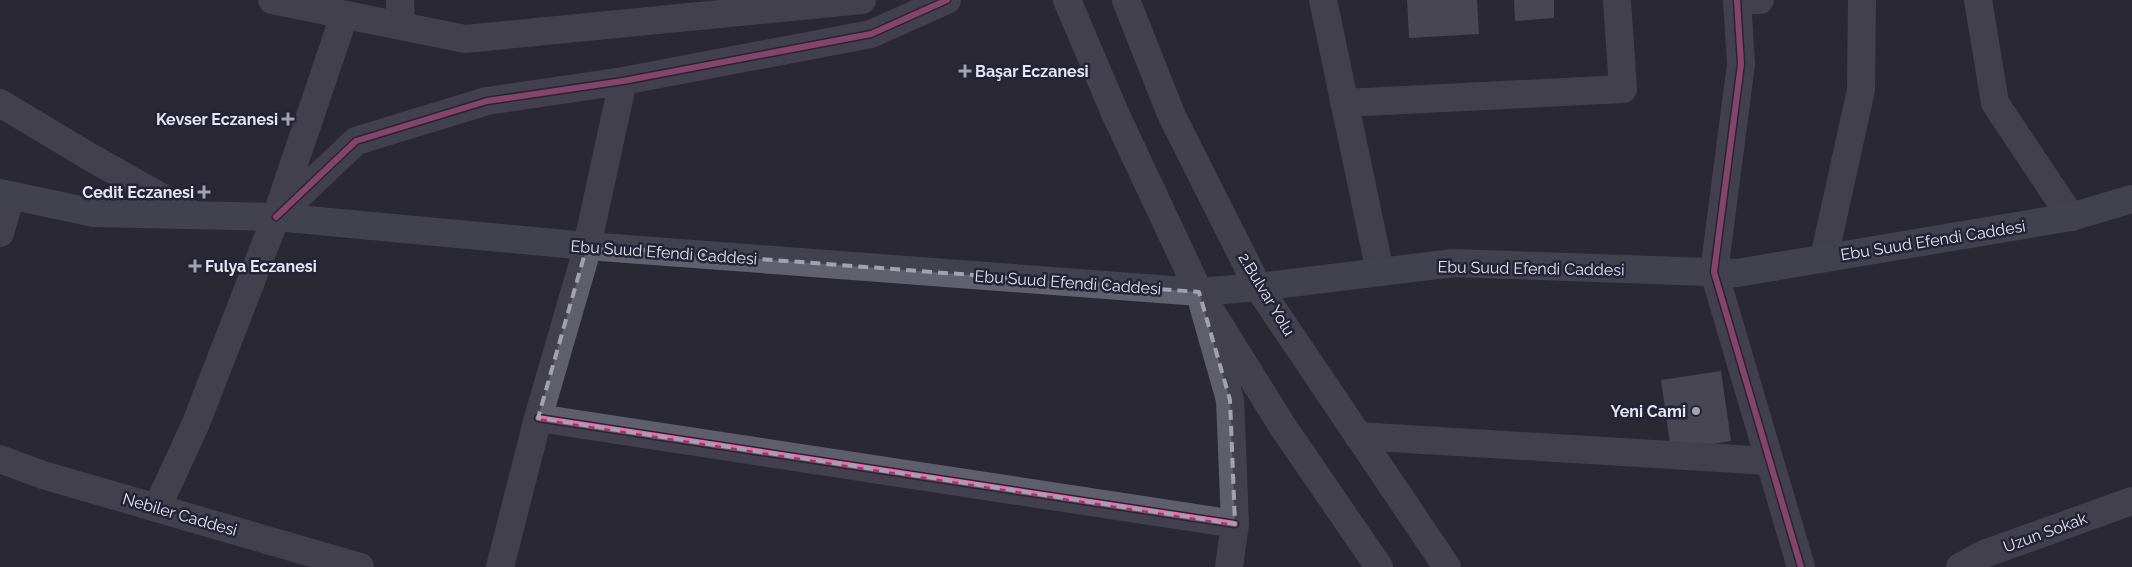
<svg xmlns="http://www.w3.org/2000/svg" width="2132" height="567" viewBox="0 0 2132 567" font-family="Raleway,sans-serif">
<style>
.building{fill:#6b6a79}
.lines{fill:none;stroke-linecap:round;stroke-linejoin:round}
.minor{stroke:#5f5e6b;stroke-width:28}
.tertiary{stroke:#5f5e6b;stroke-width:28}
.secondary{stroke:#61606f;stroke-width:28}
.primary{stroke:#605f6e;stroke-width:28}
.cycleway-casing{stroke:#252338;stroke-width:9}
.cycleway{stroke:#f766af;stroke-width:6}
.marked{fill:none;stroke:#a3a2af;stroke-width:4;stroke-dasharray:10 6;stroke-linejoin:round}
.poi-dot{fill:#a3a2af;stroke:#252338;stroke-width:2}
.labels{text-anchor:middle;stroke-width:5;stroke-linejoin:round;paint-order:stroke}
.poi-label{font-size:16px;font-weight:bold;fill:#e4e4f2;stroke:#252338;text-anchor:end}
.street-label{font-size:16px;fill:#e4e4f2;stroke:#252338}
</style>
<rect width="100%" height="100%" fill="#292833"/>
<!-- building -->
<path class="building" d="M1407 0H1477L1479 34 1409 38Z
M1514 0H1554V18L1515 21Z
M1721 371 1731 441 1671 451 1661 380Z"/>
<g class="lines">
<!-- minor -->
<path class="minor" d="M272 0 465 39 862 0
M400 0 401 26
M1323 0 1380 272
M1737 0 1741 64 1714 272 1801 567
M1978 0 1995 103 2071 217
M1737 1 1760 0
M0 103 90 157 191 214
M1344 103 1623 89 1617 0
M276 217 356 141 487 101 623 81 871 34 947 0
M0 233 11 196
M1824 258 1861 90 1862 0
M1203 305 1230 400 1235 524 1229 567
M538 418 1235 524
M1358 436 1769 461
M157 508 196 423 276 217 344 16
M500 567 538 418 584 260 623 81
M1960 567 1984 554 2132 501"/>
<!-- tertiary -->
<path class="tertiary" d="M0 459 43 475 360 567"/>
<!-- secondary -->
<path class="secondary" d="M0 193 94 213 276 217 587 246 1199 292 1258 287 1453 263 1737 273 2071 217 2132 199"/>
<!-- primary -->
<path class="primary" d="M1067 0 1115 113 1199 292 1283 427 1379 567
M1126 0 1171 114 1258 287 1447 567"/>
<defs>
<path id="cycleway" d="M1737 0 1741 64 1714 272 1801 567
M276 217 356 141 487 101 623 81 871 34 947 0
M538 418 1235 524"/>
</defs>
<!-- cycleway casing -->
<use href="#cycleway" class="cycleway-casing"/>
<!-- cycleway -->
<use href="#cycleway" class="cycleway"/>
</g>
<!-- marked area -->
<path d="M0 0H2132V567H0ZM587 246 1199 292 1230 400 1235 524 538 418Z" fill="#292833" fill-opacity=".55" fill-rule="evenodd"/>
<path class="marked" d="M587 246 1199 292 1230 400 1235 524 538 418Z"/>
<!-- markers -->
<g class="poi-dot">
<path d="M962.5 63.5h5v5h5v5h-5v5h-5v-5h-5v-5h5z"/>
<path d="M285.5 111.5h5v5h5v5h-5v5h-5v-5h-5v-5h5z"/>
<path d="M201.5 184.5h5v5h5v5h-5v5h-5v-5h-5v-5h5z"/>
<path d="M192.5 258.5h5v5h5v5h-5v5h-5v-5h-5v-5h5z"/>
<circle cx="1696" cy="411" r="5"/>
</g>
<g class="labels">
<!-- poi labels -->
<g class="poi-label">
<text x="975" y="77" text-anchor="start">Başar Eczanesi</text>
<text x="278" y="125">Kevser Eczanesi</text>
<text x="194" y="198">Cedit Eczanesi</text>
<text x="205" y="272" text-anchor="start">Fulya Eczanesi</text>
<text x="1686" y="417">Yeni Cami</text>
</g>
<!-- street labels -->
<g class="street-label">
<text transform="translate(1933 240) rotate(-9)" y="6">Ebu Suud Efendi Caddesi</text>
<text transform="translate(664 252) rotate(4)" y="6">Ebu Suud Efendi Caddesi</text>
<text transform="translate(1531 268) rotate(1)" y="6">Ebu Suud Efendi Caddesi</text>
<text transform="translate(1068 282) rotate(4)" y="6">Ebu Suud Efendi Caddesi</text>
<text transform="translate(1267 294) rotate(59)" y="6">2.Bulvar Yolu</text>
<text transform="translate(180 514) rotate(16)" y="6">Nebiler Caddesi</text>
<text transform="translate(2045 532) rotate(-20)" y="6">Uzun Sokak</text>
</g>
</g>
</svg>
